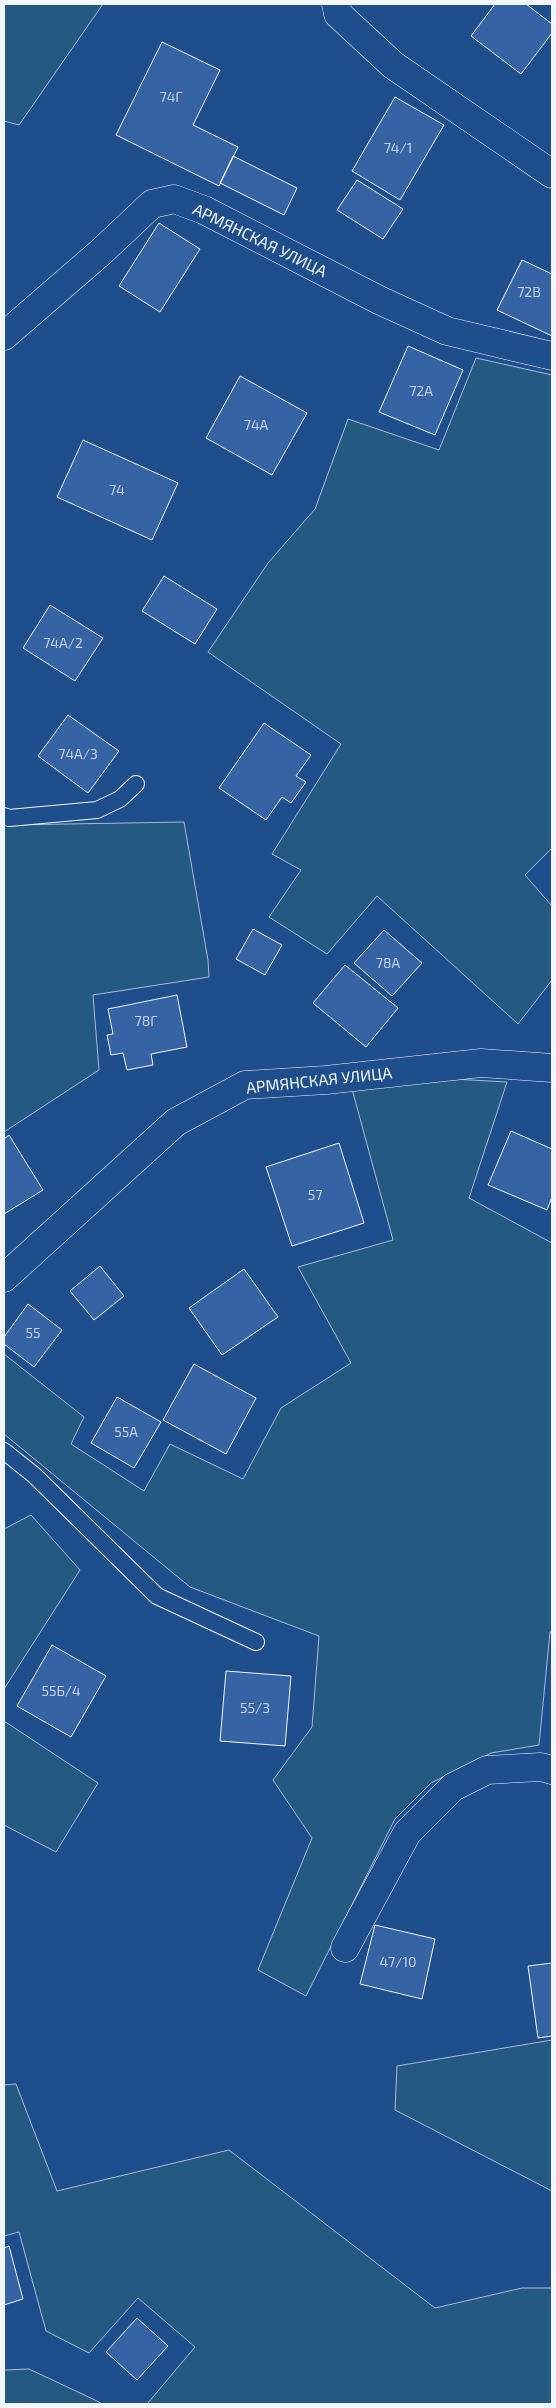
<svg xmlns="http://www.w3.org/2000/svg" width="556" height="2408" viewBox="0 0 556 2408" font-family="'Exo 2',sans-serif">
<style>
.green{fill:#245a82;stroke:#a8bbd7}
.building{fill:#3563a3;stroke:#f2f6ff}
.lines{fill:none;stroke-linecap:round;stroke-linejoin:round}
.service-casing{stroke:#f2f6ff;stroke-width:18}
.minor-casing{stroke:#f2f6ff;stroke-width:29}
.tertiary-casing{stroke:#f2f6ff;stroke-width:29}
.service{stroke:#1f4e8c;stroke-width:16}
.minor{stroke:#1f4e8c;stroke-width:28}
.tertiary{stroke:#1f4e8c;stroke-width:28}
.labels{text-anchor:middle;stroke-width:4;stroke-linejoin:round;paint-order:stroke}
.number-label{font-size:14px;fill:#c3d1e8}
.street-label{font-size:16px;fill:#f2f6ff;stroke:#1f4e8c}
</style>
<rect width="100%" height="100%" fill="#1f4e8c"/>
<!-- green -->
<path class="green" d="M4 4H103L19 125 4 121Z
M476 358 552 375V848L525 875 552 906V980L518 1024 377 896 327 954 269 917 301 870 272 854 341 744 208 652 268 563 315 509 348 419 439 450Z
M4 822 9 825 184 822 208 960 209 977 93 995 99 1070 4 1132Z
M453 1079 507 1082 469 1198 552 1243V1632H550L539 1745 491 1753 431 1783 395 1819 306 1996 258 1970 312 1838 273 1780 312 1727 319 1636 190 1587 4 1434V1354L84 1417 71 1444 144 1491 170 1444 243 1479 281 1408 351 1363 298 1267 393 1240 352 1089Z
M31 1515 80 1570 4 1689V1529Z
M4 1721 98 1783 56 1852 4 1825Z
M552 2040V2191L395 2110 397 2066Z
M16 2084 57 2191 229 2150 435 2308 522 2288H552V2404H147L195 2347 138 2298 89 2353 46 2331 19 2232 4 2236V2085Z
M29 2369 97 2401 102 2404H4V2370Z"/>
<!-- building -->
<path class="building" d="M495 4H526L552 24V33L521 74 471 36Z
M162 42 220 70 193 125 238 147 219 186 116 135Z
M395 97 444 125 400 200 352 171Z
M233 156 297 188 284 215 220 183Z
M357 180 403 209 383 239 337 210Z
M159 223 200 249 160 312 119 286Z
M522 260 552 274V336L497 310Z
M408 346 463 370 435 435 379 412Z
M240 376 307 413 272 475 206 438Z
M83 440 178 483 152 540 57 497Z
M164 576 217 609 195 644 142 611Z
M50 605 103 638 75 681 23 648Z
M68 715 119 751 88 793 38 756Z
M264 723 311 755 296 776 306 782 291 803 282 797 266 820 219 788Z
M253 929 282 945 265 975 236 959Z
M384 930 422 963 392 996 354 963Z
M345 965 398 1008 366 1047 313 1003Z
M177 995 187 1047 151 1054 153 1065 127 1070 123 1053 111 1055 107 1035 113 1034 108 1009Z
M511 1131 552 1149V1197L547 1210 488 1185Z
M9 1135 43 1190 4 1214V1139Z
M339 1143 364 1223 292 1246 266 1167Z
M100 1266 124 1296 94 1320 70 1291Z
M244 1269 278 1317 222 1355 189 1308Z
M28 1304 62 1330 34 1367 4 1344V1337Z
M194 1364 256 1398 226 1454 163 1420Z
M117 1397 161 1422 134 1468 91 1443Z
M52 1645 106 1676 71 1737 17 1706Z
M226 1671 291 1676 285 1746 220 1741Z
M375 1925 435 1939 422 1999 360 1984Z
M552 1963V2036L538 2038 528 1966Z
M9 2246 23 2299 4 2305V2248Z
M137 2318 168 2346 137 2380 106 2352Z"/>
<g class="lines">
<defs>
<path id="service" d="M4 816 9 818 97 810 120 799 136 784
M4 1451 34 1475 157 1596 256 1642"/>
<path id="minor" d="M336 4 338 14 393 65 552 174
M4 336 101 252 152 204 174 199 204 210 379 300 447 331 552 356
M345 1948 407 1833 453 1787 487 1770 541 1767 552 1770"/>
<path id="tertiary" d="M4 1278 176 1122 245 1085 326 1080 481 1063 552 1068"/>
</defs>
<!-- service casing -->
<use href="#service" class="service-casing"/>
<!-- minor casing -->
<use href="#minor" class="minor-casing"/>
<!-- tertiary casing -->
<use href="#tertiary" class="tertiary-casing"/>
<!-- service -->
<use href="#service" class="service"/>
<!-- minor -->
<use href="#minor" class="minor"/>
<!-- tertiary -->
<use href="#tertiary" class="tertiary"/>
</g>
<g class="labels">
<!-- number labels -->
<g class="number-label">
<text x="171" y="102">74Г</text>
<text x="398" y="153">74/1</text>
<text x="529" y="297">72В</text>
<text x="421" y="396">72А</text>
<text x="256" y="430">74А</text>
<text x="117" y="495">74</text>
<text x="63" y="648">74А/2</text>
<text x="78" y="759">74А/3</text>
<text x="388" y="968">78А</text>
<text x="146" y="1026">78Г</text>
<text x="315" y="1200">57</text>
<text x="33" y="1338">55</text>
<text x="126" y="1437">55А</text>
<text x="61" y="1696">55Б/4</text>
<text x="255" y="1713">55/3</text>
<text x="398" y="1967">47/10</text>
</g>
<!-- street labels -->
<g class="street-label">
<text transform="translate(260 240) rotate(26)" y="6">АРМЯНСКАЯ УЛИЦА</text>
<text transform="translate(319 1080) rotate(-6)" y="6">АРМЯНСКАЯ УЛИЦА</text>
</g>
</g>
<!-- border -->
<rect width="556" height="2408" fill="none" stroke="#f2f6ff" stroke-width="10"/>
</svg>
